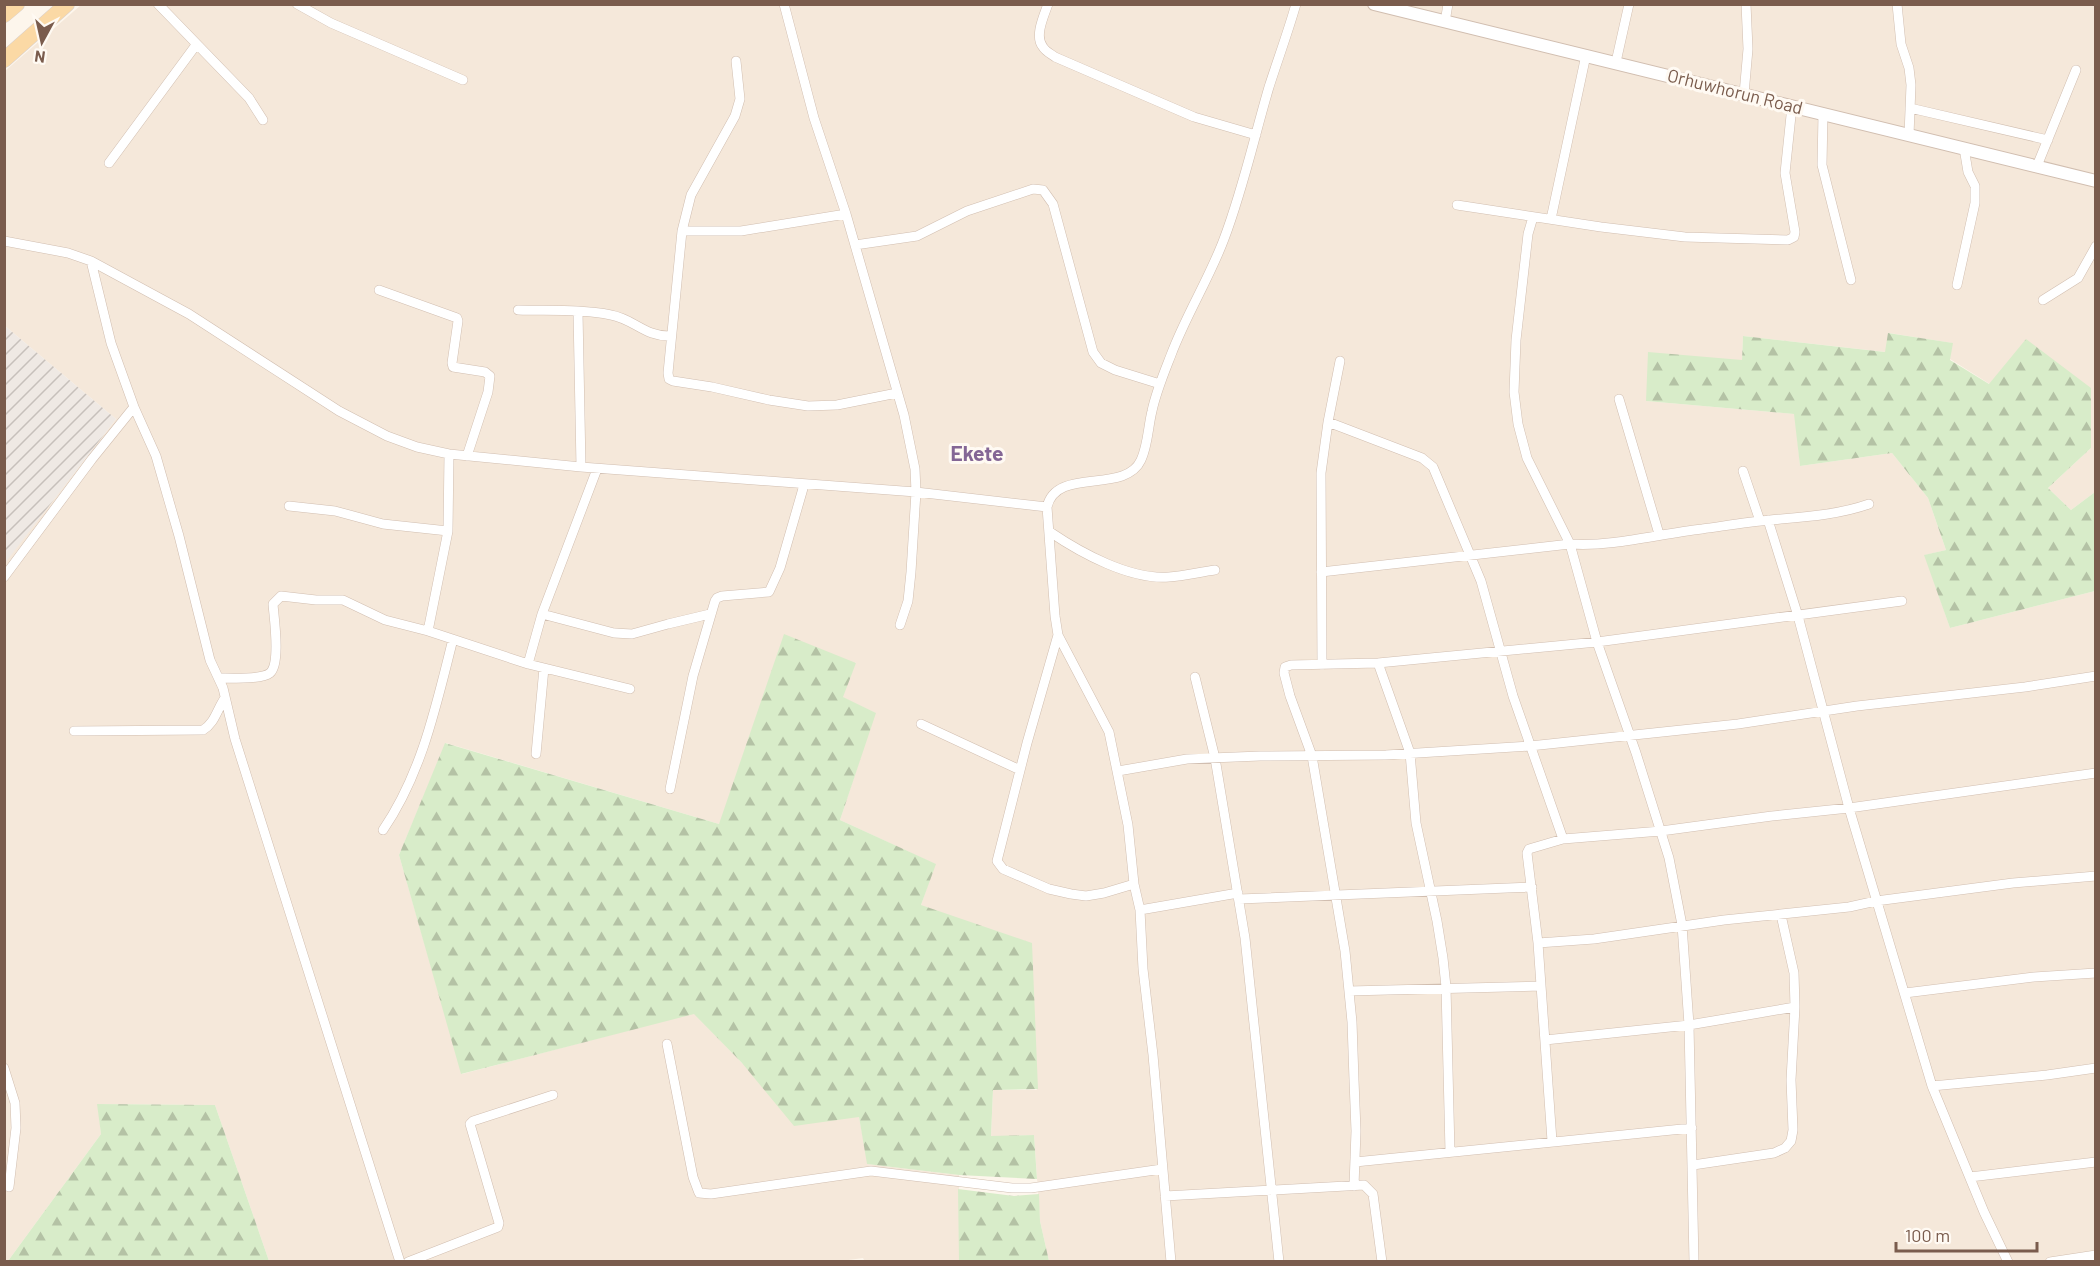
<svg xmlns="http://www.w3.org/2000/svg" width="2100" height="1266" viewBox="0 0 2100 1266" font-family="Barlow,sans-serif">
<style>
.residential{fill:#f5e8da}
.industrial{fill:url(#industrial-furrows)}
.forest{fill:url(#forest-firs)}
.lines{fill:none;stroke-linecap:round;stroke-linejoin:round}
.minor-casing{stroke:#d1beb0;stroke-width:10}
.tertiary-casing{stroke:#d1beb0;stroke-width:14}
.primary-casing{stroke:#dad1cd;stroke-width:16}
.minor{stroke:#fff;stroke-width:9}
.tertiary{stroke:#fff;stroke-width:12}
.primary{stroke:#fbd9a5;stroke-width:15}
.labels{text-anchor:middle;stroke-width:6;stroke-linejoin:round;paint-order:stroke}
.street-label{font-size:18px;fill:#7a5c4d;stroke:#fffaf3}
.quarter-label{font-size:21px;font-weight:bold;fill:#846695;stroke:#fffaf3}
</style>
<defs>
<pattern id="industrial-furrows" width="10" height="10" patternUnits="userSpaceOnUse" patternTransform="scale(1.5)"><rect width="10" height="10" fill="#efe9e4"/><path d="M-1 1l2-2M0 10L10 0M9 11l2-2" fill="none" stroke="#c7c0bb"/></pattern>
<pattern id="forest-firs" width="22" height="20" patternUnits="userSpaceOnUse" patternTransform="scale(1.5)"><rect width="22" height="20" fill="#d8ecc9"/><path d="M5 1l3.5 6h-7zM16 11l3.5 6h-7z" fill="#b4c2a5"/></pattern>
</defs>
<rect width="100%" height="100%" fill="#fdf6ec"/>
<!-- residential -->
<path class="residential" d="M81 5H2095V492L2071 510 2048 488 2091 448 1950 359 1952 343 1889 333 1886 352 1743 336 1742 361 1646 401 1795 414 1800 466 1892 453 1928 498 1946 550 1925 555 1950 628 2095 591V1261H1049L1040 1221 1034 1135 991 1137 993 1090H1037L921 905 935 864 840 820 875 713 842 697 856 662 719 824 446 743 399 855 462 1074 694 1013 742 1063 859 1117 868 1164 959 1175V1261L865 1262 863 1258 834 1262 269 1261 215 1105 98 1104 101 1134 8 1261H5L4 563 116 419 5 326V71Z"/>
<!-- industrial -->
<path class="industrial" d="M5 326 116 419 5 563Z"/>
<!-- forest -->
<path class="forest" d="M1888 333 1953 343 1950 360 1989 384 2026 339 2091 388V448L2048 488 2071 510 2095 492V591L1950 628 1924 555 1946 550 1928 498 1892 453 1800 466 1794 414 1646 401 1648 352 1742 360 1743 336 1885 352Z
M784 634 856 663 843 697 876 713 840 820 936 864 921 905 1032 943 1038 1089 993 1090 991 1136 1034 1135 1037 1179 959 1175 867 1164 859 1117 794 1126 742 1063 694 1014 461 1074 399 855 445 743 719 824Z
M97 1104 215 1105 269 1261H8L101 1134Z
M958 1189 1014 1196 1039 1194 1040 1221 1049 1261H959Z"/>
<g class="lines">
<defs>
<path id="minor" d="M158 4 249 98 263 120
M297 4 331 23 463 80
M784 4 814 118 846 214 904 415 915 469 916 492 911 572 908 601 900 625
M1048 4C1044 16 1034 36 1043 47 1045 51 1051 54 1055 57L1194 117 1256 135
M1897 4 1901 44 1909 68 1911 85 1909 135
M1445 22 1448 4
M736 61 740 99 735 116 691 195 682 231 668 373 669 379 673 381 712 387 769 400 808 406 837 405 897 393
M1616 62 1629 4
M1744 94 1748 49 1746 4
M1910 108 2048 140
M1823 114 1822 165 1851 280
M109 163 196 45
M2037 166 2076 70
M1457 205 1601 227 1685 237 1788 240 1794 237 1795 232 1785 173 1792 106
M1533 217 1528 234 1516 340 1514 392 1518 424 1527 458 1570 544 1597 642 1636 753 1669 858 1682 925 1689 1025 1694 1262
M1551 219 1586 55
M682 231H741L846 214
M4 241 68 253 91 261 189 314 339 411 387 436 417 447 449 454 581 467 916 492 1047 507
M855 245 917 236 967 211 1033 189 1043 190 1053 204 1093 352 1101 363 1115 370 1160 384
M91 261 111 343 134 407 156 456 179 536 210 660 223 688 235 739 400 1262
M1957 285 1975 203V186L1968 172 1964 148
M379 290 457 318 458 321 452 363 453 367 485 372 490 376 488 392 467 456
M2043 300 2078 278 2096 246
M518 310C549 311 581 309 611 315 634 319 645 337 671 336
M578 312 581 467
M1619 399 1659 534
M1328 422 1422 458 1433 467 1481 581 1513 696 1563 839
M1743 471 1760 521
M289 506 335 511 383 524 448 531
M1768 520 1798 616 1849 808 1932 1086 1984 1212 2008 1262
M1050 532C1081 553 1130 580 1169 577 1184 576 1200 572 1215 570
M1321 572 1570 544C1613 547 1658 534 1702 529 1724 526 1747 522 1770 520 1803 517 1838 515 1869 504
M4 577 92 459 134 407
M542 614 614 633 632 634 668 624 710 614
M428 631 528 664 630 689
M1058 635 1027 743 997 861 1003 869 1049 889 1071 894 1086 896 1104 893 1134 884
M1378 663 1410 753 1416 823 1437 921 1443 958 1446 987 1450 1152
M528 664 542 614 597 469
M1322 665 1321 473 1328 422 1340 361
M1195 677 1215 758 1245 938 1279 1262
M219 678C230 678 261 680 270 673 281 663 274 618 273 604L281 596 316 600H343L385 620 428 631 448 531 449 454
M921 724 1020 770
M74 731 203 730C215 723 217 709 225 698
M536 754 544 668
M1118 771 1187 759 1260 756 1386 755 1530 746 1738 724 1857 706 2025 687 2096 676
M670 789 693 676 715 601 717 598 722 596 769 592 780 568 804 485
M383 830C422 773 436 706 453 639
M1239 899 1532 887
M1140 910 1238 893
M1538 943 1594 939 1724 920 1849 907 1876 901 2013 883 2096 876
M1349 991 1541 986
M1905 993 2034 977 2096 973
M1545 1040 1689 1025 1795 1007
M667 1044 693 1177 699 1193 711 1194 871 1171 1012 1188H1031L1162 1169
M4 1068 15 1103 16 1128 9 1187
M1932 1086 2047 1075 2096 1068
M1552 1141 1538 943 1527 853 1529 849 1563 839 1661 831 1772 816 1849 808 2096 773
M1355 1162 1692 1128
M1693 1165 1774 1153 1785 1148 1791 1141 1793 1130 1791 1080 1795 1007 1794 973 1781 915
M1970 1177 2096 1162
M1354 1186 1356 1131 1354 1080 1352 1022 1345 951 1312 756 1290 696 1284 673 1285 667 1291 665 1378 663 1597 642 1902 601
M1165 1196 1364 1185 1373 1194 1382 1262
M408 1262 498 1227 499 1223 470 1124 473 1121 553 1095
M1171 1262 1153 1055 1143 969 1140 910 1134 884 1128 825 1109 732 1058 635 1055 616 1047 507C1056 466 1125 495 1141 460 1148 445 1148 427 1152 411 1156 392 1164 373 1171 355 1186 315 1209 279 1224 239 1243 189 1254 138 1269 87 1278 59 1288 32 1296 4
M2050 1262 2096 1255"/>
<path id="tertiary" d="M1374 4 2096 181"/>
<path id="primary" d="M4 15 17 4
M4 60 67 4"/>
</defs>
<!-- minor casing -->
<use href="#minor" class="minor-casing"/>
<!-- tertiary casing -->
<use href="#tertiary" class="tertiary-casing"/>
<!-- primary casing -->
<use href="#primary" class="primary-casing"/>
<!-- minor -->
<use href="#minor" class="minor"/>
<!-- tertiary -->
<use href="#tertiary" class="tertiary"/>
<!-- primary -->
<use href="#primary" class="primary"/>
</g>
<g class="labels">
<!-- street labels -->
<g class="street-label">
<text transform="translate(1735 92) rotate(14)" y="6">Orhuwhorun Road</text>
</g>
<!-- quarter labels -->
<g class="quarter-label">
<text x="977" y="461">Ekete</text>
</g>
</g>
<!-- border -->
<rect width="2100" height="1266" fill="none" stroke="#7a5c4d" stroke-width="12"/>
<!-- north arrow -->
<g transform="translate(42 42) rotate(188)" stroke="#fffaf3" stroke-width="4.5" paint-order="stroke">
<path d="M0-4.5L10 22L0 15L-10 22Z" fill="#7a5c4d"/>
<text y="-9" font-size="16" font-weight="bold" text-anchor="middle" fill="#7a5c4d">N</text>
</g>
<!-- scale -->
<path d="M1896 1242v9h141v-9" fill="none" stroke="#7a5c4d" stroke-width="3"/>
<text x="1905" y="1242" font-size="18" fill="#7a5c4d" stroke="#fffaf3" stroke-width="4.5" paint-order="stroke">100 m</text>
</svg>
